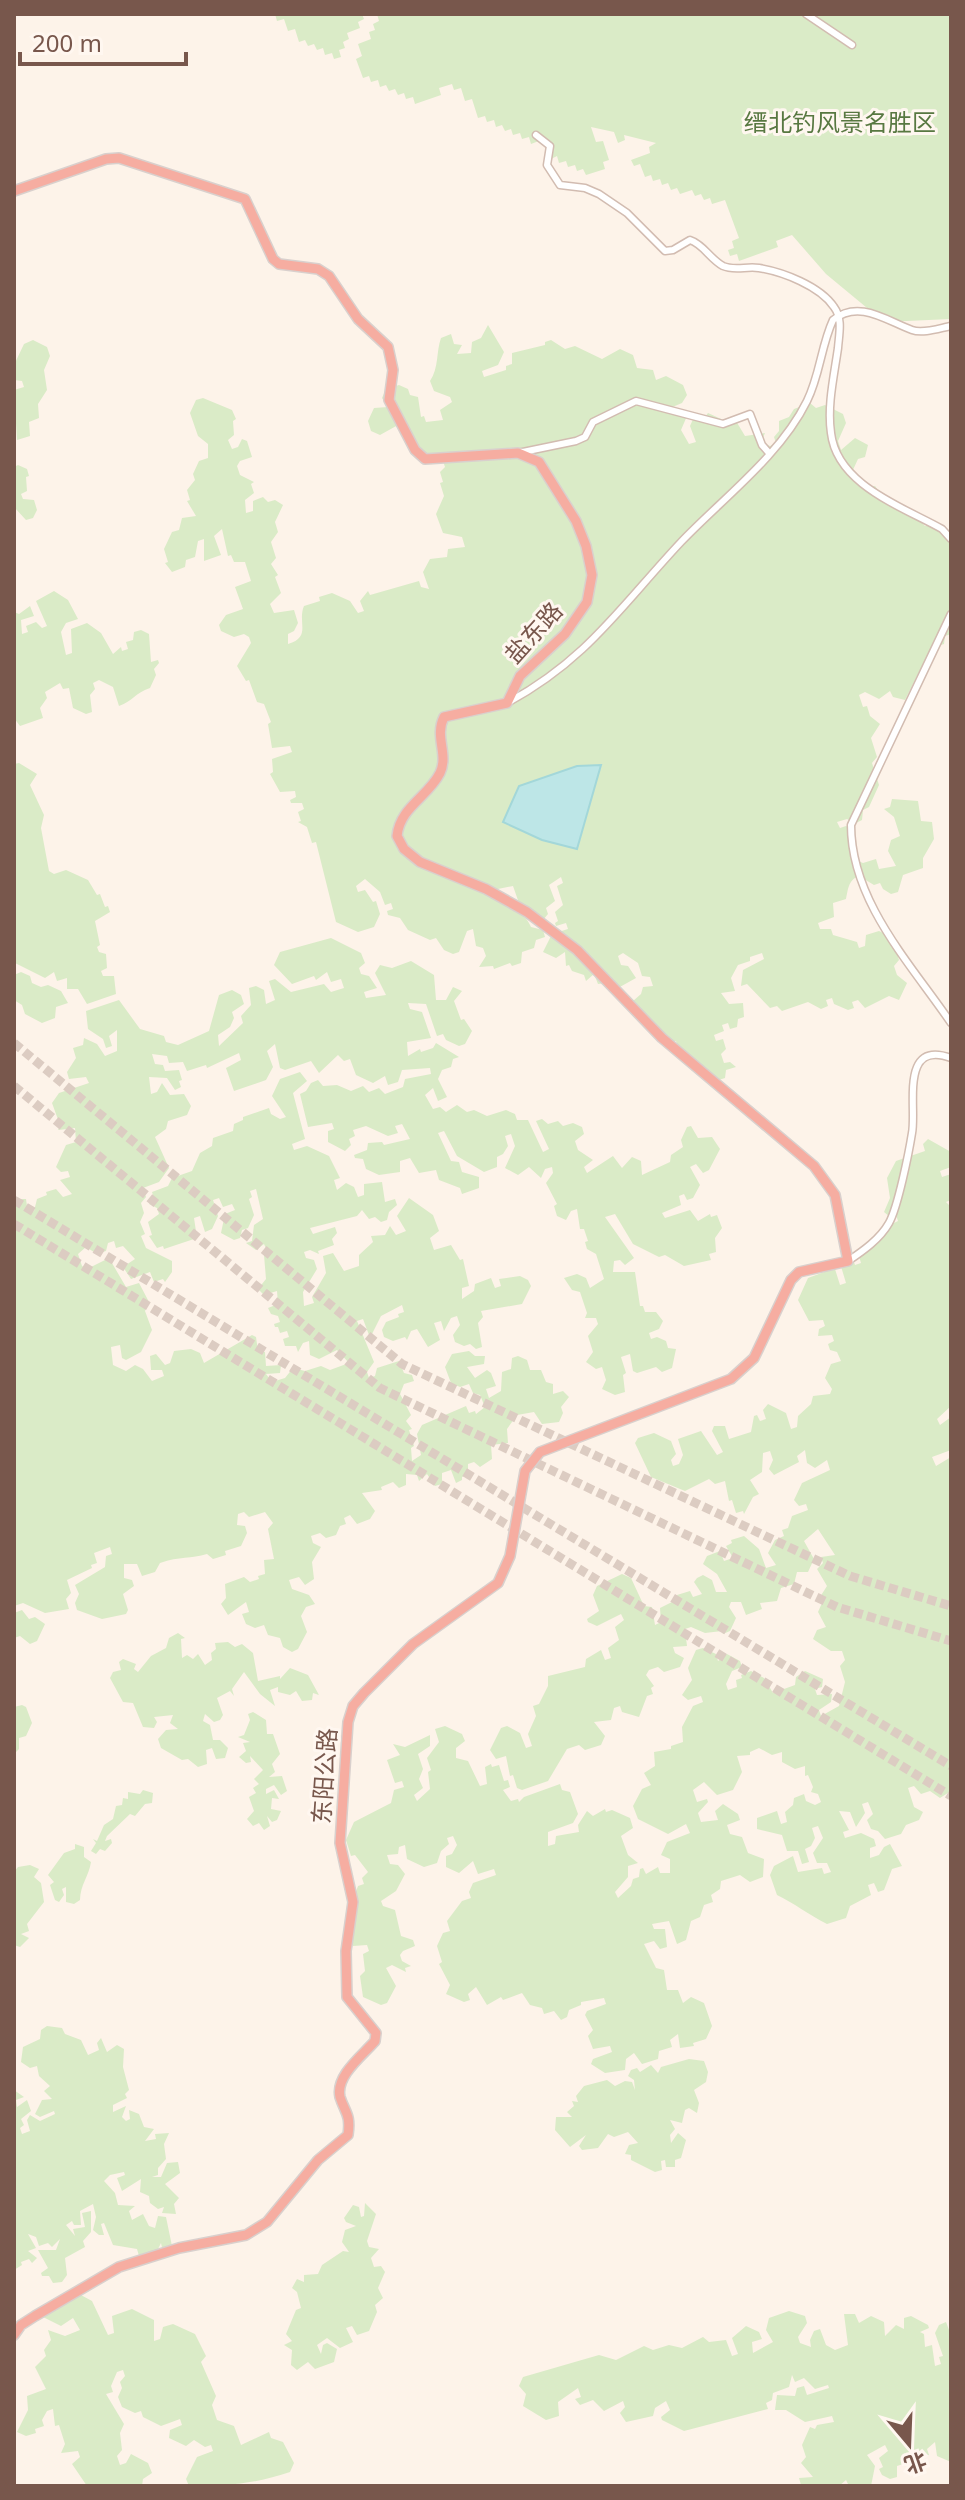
<svg xmlns="http://www.w3.org/2000/svg" width="965" height="2500" viewBox="0 0 965 2500" font-family="'Noto Sans','Noto Sans SC',sans-serif">
<style>
.green{fill:#daebc7}
.water{fill:#bde6e7;stroke:#a3d7d9;stroke-width:2}
.lines{fill:none;stroke-linecap:round;stroke-linejoin:round}
.highway-tunnel{stroke:#dcccc2;stroke-width:9;stroke-dasharray:9 4.5;stroke-linecap:butt}
.minor-casing{stroke:#d2bcb1;stroke-width:9}
.highway-casing{stroke:#d9d0cd;stroke-width:12}
.minor{stroke:#fff;stroke-width:6}
.highway{stroke:#f6ada1;stroke-width:9}
.labels{text-anchor:middle;stroke-width:6;stroke-linejoin:round;paint-order:stroke}
.park-label{font-size:24px;fill:#587841;stroke:#fff7f0}
.street-label{font-size:24px;fill:#78574c;stroke:#fff7f0}
</style>
<rect width="100%" height="100%" fill="#fdf3e9"/>
<!-- green -->
<path class="green" d="M275 14H362L364 19 358 22 360 28 347 33 349 39 343 42 345 48 339 50 341 57 334 59 332 53 325 55 323 48 317 50 314 44 308 46 305 40 299 42 295 29 288 31 284 19 277 21Z
M377 14H951V319L884 322 826 274 792 235 776 241 778 247 739 261 737 254 730 256 728 250 734 248 732 241 739 238 725 200 712 204 710 198 704 200 701 194 695 196 692 190 680 194 677 188 671 190 668 183 662 185 660 179 653 181 651 175 645 177 640 164 634 166 631 160 650 153 649 147 656 143 624 135 625 140 618 143 614 132 591 127 596 142 603 141 609 160 603 162 605 169 586 175 583 169 577 171 575 165 568 167 566 161 559 163 557 156 551 159 544 139 531 144 529 137 522 139 520 133 513 135 511 129 505 131 502 125 496 127 494 120 487 122 485 116 478 118 472 99 465 101 461 88 454 90 452 84 439 88 441 95 415 104 413 97 406 99 404 93 398 95 395 89 389 91 386 85 380 87 378 80 371 82 369 76 363 78 356 59 362 56 358 44 371 39 369 32 375 30 373 24 379 21Z
M488 325 504 352 498 365 482 371 484 377 506 370V366L512 364V353L545 345V342L551 340 565 349 575 346 602 359 620 349 633 355 637 368 653 370 656 380 666 376 683 385 687 395 682 403 670 408 687 416 681 430 689 444 696 442 690 426 694 417H705L708 413 721 419 723 426 736 421 745 436 765 433 761 442 770 446 776 443 774 437 779 431V421L789 417 794 409 810 403 816 408 825 405 843 414 846 423 838 441 841 450 855 438 868 445 865 457 858 459 852 472 868 488 875 486 889 506 896 504 913 513 925 526 932 524 951 536V634L945 636 944 644 931 648 905 700 893 697 890 691 879 699 865 692 859 695 863 707 867 706 870 716 880 724 871 738 877 757 872 763 879 785 869 807 863 810 862 820 856 823 847 819 837 822 840 828 846 826 855 830 858 861 863 863 876 859 879 869 896 866 888 851 891 840 900 836 894 817 884 809 890 807 892 799 918 801 921 821 932 822 934 839 923 858V868L903 875 898 892 891 894 883 889 880 883 874 885 859 876C848 880 848 890 846 899L833 903 834 917 818 923 820 929H831L833 935 857 942 859 948 865 946 866 935 879 931 892 937 899 960 894 966 897 975 907 983 899 1000 889 996 865 1008 858 1000 852 1002 854 1008 848 1010 834 1004 832 998 826 1000 828 1006 821 1009 808 1002 782 1011 777 1006 770 1008 747 984 741 986 743 970 764 959 762 953 750 957V961L738 965 731 978 735 991 721 993 729 1004 743 1003 744 1017 738 1019 737 1027 730 1029 728 1023 722 1025 724 1031 714 1035 716 1041 723 1039 726 1049 721 1054 724 1063 730 1062 736 1067 726 1070 725 1078 712 1082 699 1076 695 1064 681 1057 676 1041 662 1042 646 1029 637 1004 633 1001 641 994 643 987 653 986 650 977 642 976 638 963 623 953 618 956 621 965 628 966 636 978 618 988 615 982 598 984 594 974 586 981 584 975 572 971 569 965 566 966 565 952 556 958 543 952 552 934 568 929 566 923 556 926 555 923 558 921 555 912 563 905 557 886 563 883 561 877 549 885 555 901 546 908 548 914 543 920 520 906 513 886 493 890 499 898 509 895C515 913 526 914 531 927L543 930 545 937 536 940 534 948 522 952 521 963 512 966 510 963 494 969 493 966 479 967 486 956 483 948 476 946 473 929 467 931 459 952 453 954 444 950 436 938 430 940 408 930 400 918 388 915 387 911 393 909 391 903 385 905 380 892 365 879 356 886 358 892 365 890 373 902 376 901 380 914 374 927 358 932 336 922 316 842 312 843 307 827 298 822 301 821 298 812 304 809 302 803H291L290 800 296 797 295 791 280 792 270 774 273 772 272 759 292 752 290 746 272 748 268 724 271 722 264 704 257 702 249 680 246 681 237 666 251 643 249 637 244 634 234 637 221 631 219 625 226 615 243 609 235 587 251 581 245 562H234L231 555 228 556 222 529 214 536 221 555 204 561V539L198 541 195 557 186 560 185 567 172 572 165 563 168 562 164 549 172 532 179 530 182 518 196 516 187 501 190 500 187 490 195 480 193 474 199 461 208 458V444L198 436 190 413 196 400 203 398 232 410 236 419 233 421 234 435 228 440 232 449 238 447 242 439 247 441 252 457 240 461 237 466 240 475 254 482 251 484 254 493 245 500 246 513 253 511V501L263 497 268 502 275 500 283 505 275 522 278 532 271 542 276 558 271 564 278 575 275 577 281 593 270 604 274 613 294 610 298 623 294 631 288 634V644C312 637 297 622 304 606L320 601 319 597 332 593 350 601 358 613 364 611 360 601 368 591 370 595 419 581 421 587 429 589 423 572 430 559 447 557 448 549 465 547 462 537 443 533 436 514 444 496 440 483 443 482 440 472 445 467 443 461 411 453 398 425 380 435 371 431 368 421 374 408 388 407 382 398 386 389 399 385 408 389 410 395 418 397 421 417 424 416 426 422 443 420 440 410 452 402 450 397 434 391 430 381C439 368 436 352 441 338L451 334 454 344 462 345 457 354 471 353 472 342 481 338Z
M33 340 47 347 50 356 44 370 47 390 38 404 39 418 29 422 30 436 17 440 14 390 24 387 22 381 14 380V365L24 344Z
M18 465 27 469 29 476 26 477 27 491 21 494 23 499 34 500 37 510 33 518 26 520 14 507V467Z
M54 591 68 600 78 619 66 623 61 632 66 655 72 653 71 629 87 623 101 633 113 654 121 647 122 651 128 649 126 642 133 640 134 632 141 630 149 634 151 662 158 660 159 663 154 669 156 675 150 688C135 693 133 701 119 706L113 687 99 680 93 683 95 689 90 695 92 712 86 714 73 708 69 688 63 689 60 683 45 692 47 698 40 708 43 718 20 726 14 718V612L19 614 30 606 34 616 21 620 22 634 28 632 26 626 36 622 42 628 47 626 36 601Z
M19 763 37 774 30 785 44 815 41 828 49 871 54 874 66 870 88 880 97 895 100 894 105 907 108 906 110 912 95 921 100 945 97 947 99 952 106 954 107 968 101 971 103 976H114L116 994 87 1004 78 989H67V978L57 981 54 972 45 978 15 963 14 764Z
M331 938 361 953 365 963 359 968 361 974 369 976 377 988 364 992 366 998 386 995 375 973 380 965 392 968 411 961 434 975 436 1000H446L453 987 462 991 454 1001 461 1020 464 1019 472 1031 465 1044 459 1046 446 1040 443 1034 437 1036 426 1004 408 1003 410 1009 422 1012 431 1038 407 1042 408 1056 420 1049 421 1052 433 1048 436 1043 459 1057 453 1059 451 1067 442 1070 438 1079 447 1097 438 1101 433 1088 425 1095 433 1109 440 1107 446 1112 457 1105 467 1112 474 1110 487 1116 506 1110 515 1114 517 1120H528L543 1152 549 1149 536 1121 542 1119 548 1124 558 1121 563 1126 573 1123 582 1127 584 1134 575 1141 578 1150 593 1160 584 1167 587 1173 613 1156 622 1168 632 1157 641 1161 642 1175 670 1162 671 1155 683 1147 681 1140 687 1127 691 1126 698 1138 712 1137 720 1149 709 1170 703 1173 696 1164 690 1167 700 1185 693 1198 687 1200 684 1194 679 1196 681 1205 662 1213 665 1218 690 1210 698 1221 710 1214 711 1217 717 1215 722 1228 715 1238 716 1252 709 1254 711 1260 684 1266 665 1255 659 1257 633 1244 615 1214 605 1217 634 1258 625 1265 620 1260 614 1261 613 1272H635L640 1306H643L645 1312H656L663 1321 659 1329 649 1333 651 1339 657 1337 666 1341 668 1348 676 1349 672 1368 662 1372 656 1367 637 1373 633 1371 630 1354 621 1357 626 1373 623 1375 625 1392 615 1395 602 1389 606 1380 602 1367 596 1369 586 1362 593 1352 588 1336 598 1324 596 1318H585L587 1313 580 1292 572 1290 564 1278 577 1274 586 1278 590 1288 604 1279 596 1254 587 1249 585 1242 588 1241 584 1229H580L577 1209 571 1211 566 1220 557 1216 554 1206 557 1204 546 1183 553 1173 552 1167 545 1169 541 1178 529 1167 518 1175 505 1168 515 1146 511 1134 505 1136 508 1146 503 1154 497 1157V1167L484 1172 457 1156 444 1131 438 1133 451 1161 459 1162 462 1172 479 1177V1188L462 1194 460 1188 439 1180 436 1170 419 1173 410 1158 400 1161V1172L379 1175 366 1169 363 1159 355 1158 354 1155 367 1150 368 1143 382 1142 384 1145 410 1139 402 1124 395 1126 398 1133 388 1136 366 1126 353 1130 355 1136 349 1139 351 1145 345 1151 328 1142V1131L334 1129 332 1123 308 1127 300 1094 306 1091 311 1083 318 1080 323 1086 337 1085 351 1091 363 1086 369 1092 379 1088 385 1094 403 1087 405 1079 431 1074 430 1068 402 1070 398 1082 388 1085 385 1076 373 1083 356 1075 350 1059 344 1061 338 1055 319 1073 311 1061 285 1070 280 1068 275 1044 267 1051 273 1067 266 1080 234 1091 226 1068 241 1060 239 1053 207 1068 206 1065 187 1071 183 1062 169 1063 167 1056 152 1054 155 1064 163 1065 165 1071 179 1070 182 1080 179 1081 181 1087 175 1090 167 1078 149 1077 151 1094 157 1092 162 1083 170 1095 184 1094 191 1106 187 1115 168 1121 166 1129 155 1137 169 1168 159 1182 143 1188 146 1197 141 1203 144 1213 140 1222 145 1234 141 1236 146 1248 172 1261V1272L165 1282 163 1279 154 1282 150 1272 131 1279 123 1267 135 1259 123 1246 116 1248 114 1241 108 1243 106 1251 97 1254 86 1247 78 1254 82 1266 87 1269 109 1258 126 1287 139 1283 149 1302 145 1311 152 1330 141 1352 126 1360 122 1358 120 1345 111 1347 113 1365 126 1371 135 1365 143 1369 152 1381 164 1376 162 1370H151L150 1356 156 1354 165 1365 170 1363 174 1351 191 1349 200 1353 204 1363 252 1335 256 1337 258 1351 265 1352 266 1366 281 1365 280 1373 266 1374 272 1382 285 1378 293 1368 305 1371 321 1366 330 1370 349 1363 337 1350 319 1359 310 1355 309 1341 303 1343 298 1352 296 1346H285L283 1339 289 1337 287 1331 280 1333 278 1327H275L274 1324 280 1322 278 1316 271 1314 268 1308 278 1304 277 1291 264 1295 258 1289 266 1279 264 1255 268 1253 264 1244 256 1250 246 1243 252 1241 254 1225 263 1219 256 1189 250 1191 252 1197 249 1199 254 1215 248 1228 242 1230 240 1238 234 1240 221 1233 225 1214 235 1210 232 1204 223 1207 219 1198 213 1200 218 1216 212 1229 205 1232 200 1216 194 1218 197 1238 164 1249 163 1246 157 1248 149 1236 152 1235 148 1222 159 1214 157 1208 149 1204 154 1198 152 1192 168 1186 172 1178 192 1171 200 1153 212 1146 213 1138 233 1131 234 1124 243 1120V1117L269 1108 271 1114 280 1119 286 1117 272 1096 280 1079 300 1072 307 1081 293 1093 305 1139 292 1144 294 1150 307 1146 329 1156 340 1178 334 1180 337 1190 346 1183 354 1187 358 1197 364 1195V1184L382 1182 385 1202 395 1199 397 1205 389 1212 387 1220 381 1222 375 1217 369 1219 362 1210 357 1216 310 1228 313 1234 335 1227 337 1233 332 1239 334 1245 318 1251 319 1254 310 1250 304 1252 306 1258 314 1260 317 1269 303 1292 304 1306 314 1303 312 1297 326 1273 323 1256 333 1253 344 1271 359 1266V1255L373 1242 371 1236 385 1235 390 1226 396 1235 406 1231 397 1216 409 1198 433 1215 439 1231 430 1238 434 1250 451 1245 460 1260 463 1259 469 1286 462 1288V1299L474 1291 475 1284 491 1278 495 1288 501 1286 499 1279 520 1276 528 1280 531 1286 522 1304 481 1311 483 1317 478 1323 482 1347 476 1349 470 1344 464 1346 455 1342 453 1335 460 1325 457 1316 451 1318 444 1331 441 1321 434 1323 440 1340 428 1347 417 1329 411 1331 407 1340 405 1337 393 1341 384 1337 382 1330 386 1322 399 1317 398 1314 404 1312 402 1305 381 1316 372 1334 369 1335 363 1319 357 1321 374 1362 367 1372 369 1378 375 1376 377 1368 399 1361 404 1373 412 1375 414 1381 404 1384 400 1394 411 1415 406 1421 412 1429 409 1430 414 1446 411 1448 412 1461 421 1455 417 1434 422 1425 466 1406 469 1413 475 1411 476 1414 485 1407 480 1395 473 1393 469 1384 460 1387 451 1383 445 1367 452 1354 469 1351 475 1356H485L484 1364 467 1367 475 1378 487 1370 491 1373 496 1386 486 1389 489 1398 501 1391 502 1372 511 1369 512 1358 518 1356 527 1360 530 1370H541L546 1382 553 1384V1394L563 1391 569 1397 561 1407 563 1413 559 1422 542 1424 534 1412 517 1415 507 1429 508 1443 491 1445 492 1459 480 1467 474 1462 468 1464V1475L462 1477V1480L456 1483 451 1470 442 1473V1484L435 1486 427 1474 419 1481 417 1475 406 1474V1485L399 1488 393 1482 381 1487 382 1490 362 1493 375 1511 370 1519 357 1524 350 1515 344 1518 346 1524 340 1526 336 1535 326 1538 320 1533 311 1536 313 1543 321 1547 312 1562 314 1579 305 1585 299 1577 289 1580 292 1589 309 1595 315 1604 306 1607 301 1616 307 1632 298 1649 292 1652 283 1647 280 1638 268 1635 264 1625 255 1628 246 1624 242 1614 249 1612 246 1602 228 1615 221 1604 226 1598 225 1584 244 1577 250 1582 259 1579 258 1576 265 1574 264 1560 274 1559 268 1529 273 1523 265 1512 249 1517 244 1512 238 1514 237 1525 245 1526 247 1533 241 1546 225 1551 226 1555 213 1559 207 1554C191 1559 180 1556 160 1563L155 1572 142 1576 137 1564H124V1578L132 1580 134 1586 123 1594 128 1610 126 1614 102 1619 77 1610 75 1603 79 1594 75 1585 105 1567 106 1556 112 1554 110 1547 94 1553 97 1563 91 1565 92 1568 67 1580 71 1593 66 1599 69 1609 45 1613 23 1603 14 1606V1199H26L28 1213 34 1211 37 1199 47 1195 46 1192 56 1189 63 1197 72 1194 60 1180 70 1177 68 1171 61 1172 56 1167 66 1145 76 1142 75 1128 58 1130 60 1125 52 1103 59 1093 89 1083 86 1077 69 1079 67 1072 76 1058 73 1048 83 1045 84 1038 97 1044 105 1056 117 1051V1030L109 1036 112 1046 106 1048 103 1039 88 1029 86 1011 119 1000 140 1029 164 1036 166 1042 178 1045 209 1031 219 995 232 990 241 995 244 1004 232 1012 234 1018 230 1027 218 1035 219 1046 243 1023 241 1016 251 1005 249 988 256 986 264 990 266 1004 275 1000 269 981 275 979 291 992 324 984 331 992 344 988 341 979 331 982 327 972 316 980 314 976 292 984 274 965 280 952Z
M21 972 30 976 32 983 41 987 48 985 61 991 68 1003 56 1007 55 1018 42 1023 25 1014 22 1005 14 1000V975Z
M928 1139 951 1152V1167L940 1171 942 1177 951 1174V1200L946 1202 951 1207V1406L937 1419 940 1425 951 1417V1450L932 1457 936 1466 951 1457V1791L940 1798 930 1791 921 1794 914 1786 908 1788 914 1807 923 1812 919 1820 906 1825 901 1834 885 1839 878 1831 871 1829 867 1820 873 1814 868 1802 862 1804 865 1813 856 1827 850 1812 839 1811 849 1830 843 1832 845 1838 861 1833 874 1839 876 1846 870 1848V1858L879 1855 884 1847 890 1844 902 1866 892 1869 884 1890 878 1892 874 1883 868 1885 871 1895 850 1906 846 1918 827 1924C809 1915 794 1903 777 1895L770 1875 774 1866 793 1856 798 1872 822 1868 824 1874 831 1872 827 1863H817L813 1853 823 1838 818 1826 812 1828 815 1838 811 1846 805 1849 809 1862 802 1864 798 1851H787L782 1835 757 1829V1818L777 1811 781 1824 787 1822 785 1812 793 1805 794 1798 804 1794 806 1801 815 1805 821 1802 818 1794 811 1792 813 1787 808 1775 805 1776V1766L795 1769 782 1762V1752L772 1755 759 1748 750 1752V1755L737 1756 742 1772 733 1790 717 1795 704 1782 693 1790 697 1802 707 1799 708 1802 698 1813 701 1822 718 1820 715 1811 723 1804 738 1814 740 1820 727 1825 730 1834 742 1837 748 1853 764 1859 763 1877 750 1882 740 1875 721 1881 720 1889 711 1895 713 1902 704 1905 700 1917 691 1921 686 1940 677 1944 669 1921 652 1924 654 1929H665L667 1947 660 1949 654 1941 644 1944 656 1968 664 1970 667 1990H678L683 2003 691 1997 704 2003 712 2026 706 2039 693 2043 694 2046 680 2048 678 2034 670 2040 672 2047 659 2051 658 2059 642 2064 634 2053 626 2059 625 2070 605 2073 591 2064 593 2059 612 2052 610 2046 593 2049 588 2036 593 2030 585 2015 587 2011 606 2004 604 1998 581 2002V2005L569 2010 567 2017 561 2020 554 2011 544 2014 542 2008 530 2005 522 1993 503 2000 501 1997 487 2005 476 1987 468 1994 470 2000 464 2002 446 1994 450 1985 439 1964 442 1962 437 1946 443 1933 450 1931 447 1921 462 1901 471 1898 469 1892 473 1883 496 1875 494 1869 478 1874 473 1861 459 1873 446 1867V1856L452 1854 457 1845 453 1836 447 1838 449 1844 441 1851 437 1863 424 1867 407 1859 405 1845 399 1847 398 1854 387 1855 390 1864 398 1865 405 1874 396 1891 381 1901 383 1906 395 1910 401 1936 413 1940 415 1946 403 1951 400 1955 402 1961 411 1966 405 1968 406 1972 392 1965 386 1968 396 1986 387 2003 381 2005 363 1997 360 1976 365 1971 363 1954 369 1951 367 1945 353 1946C344 1921 351 1906 358 1886L364 1884 362 1878 368 1872 355 1855 351 1856 346 1840 354 1822 391 1803 394 1790 404 1787 402 1781 395 1783 387 1760 400 1755 393 1744 405 1747 430 1735V1746L418 1754 423 1769 419 1779 423 1788 414 1795 417 1801 430 1789 428 1772 431 1770 427 1758 439 1742 435 1729 445 1726 462 1734 465 1741 456 1748V1758L468 1761 480 1786 487 1784 485 1767 491 1764 492 1767 499 1765 504 1781 508 1780 510 1787 503 1790 511 1801 518 1799 519 1802 524 1797 560 1784 562 1790 570 1792 578 1814 573 1823 548 1832V1846L555 1844 556 1836 579 1832 578 1825 587 1811 593 1816 605 1809 606 1812 612 1810 630 1818 633 1828 621 1836 628 1855 638 1863 628 1866V1877L615 1892 618 1898 631 1886 633 1879 639 1877 640 1869 643 1868 646 1874 658 1867 660 1873H670V1859L661 1855 667 1842 690 1833 686 1824 668 1834 638 1819 633 1806 642 1789 651 1785 644 1773 655 1766 654 1752 671 1749V1746L683 1742 682 1727 693 1706 703 1702 701 1696 688 1700 682 1695 692 1680 688 1668 696 1650 703 1648 716 1654 718 1661 727 1654 740 1661 742 1667 732 1671 726 1684 728 1690 737 1687 736 1680 742 1678 741 1675 751 1671 764 1678 773 1693 795 1685 796 1677 805 1671 823 1679 822 1687 815 1689 817 1695 832 1694 831 1702 819 1710 821 1716 839 1706 845 1682 840 1666 845 1660 842 1651H831L813 1639 817 1630 826 1627 818 1612 822 1603 820 1597 827 1586 817 1569 823 1563 821 1557 835 1555 818 1529 804 1541 814 1559 808 1572H797L794 1584 781 1588 777 1601 760 1603 762 1609 746 1615 741 1602H731L729 1607 736 1618 730 1631 723 1634 722 1631 705 1633 691 1627 685 1629 687 1646 673 1647 675 1653 684 1658 680 1667 664 1672 658 1667 649 1670 646 1675 654 1686 651 1688 653 1694 647 1696 639 1717 622 1712 620 1706 614 1708 611 1720 594 1722 605 1736 601 1745 585 1750 579 1745 567 1749 548 1781 522 1790 517 1788 513 1775 510 1776 506 1756 496 1759 490 1750 501 1728 507 1726 520 1733 526 1748 532 1746 528 1734 536 1716 533 1706 539 1704 548 1686V1676L585 1667 586 1659 601 1650 605 1660 611 1658 608 1648 619 1640 615 1627 624 1620 621 1614 597 1626 588 1622 587 1619 599 1611 593 1595 597 1586 622 1574 631 1578 644 1606 652 1607 655 1625 661 1622 660 1608 678 1599 677 1595 690 1591 693 1597 702 1594 694 1582 697 1578 703 1575 712 1580 716 1592H727L717 1574 703 1564 707 1556 720 1551 724 1561 733 1558 726 1546 732 1543 731 1540 744 1536 759 1549 766 1568 776 1565 768 1553 775 1540 784 1536 782 1530 788 1528 792 1516 808 1510 806 1504 799 1506 794 1500 802 1483 830 1470 827 1460 815 1468 807 1463 805 1450 797 1456 799 1462 774 1475 769 1469 773 1460 770 1451 763 1453 762 1472 750 1480 759 1494 753 1497 744 1514 743 1511 736 1513 732 1500 729 1501 725 1481 715 1484 709 1479 685 1491 651 1477 635 1443 638 1438 654 1433 671 1441 676 1454 671 1460 673 1466 679 1464 683 1455 678 1439 701 1431 717 1455 723 1452 712 1431 714 1426H725L729 1439 751 1432 754 1416 757 1415 760 1421 766 1419 763 1410 768 1404 786 1413 791 1429 797 1427 798 1416 811 1404 813 1396 830 1394 832 1389 825 1378 831 1364 841 1361 837 1352 830 1350 828 1344 834 1341 832 1335 818 1336 819 1329 825 1326 823 1320 809 1321 798 1300 808 1278 827 1271V1268L835 1269 840 1285 846 1283 840 1263 853 1259 855 1265 861 1263 858 1253C874 1243 881 1228 898 1221L896 1215 890 1217 884 1212 890 1198 887 1178 896 1161 925 1151 923 1144Z
M22 1610 29 1619 35 1617 45 1624 37 1641 30 1644 20 1636 14 1638V1613Z
M178 1633 185 1638 181 1639 182 1658 187 1655 193 1659 198 1654 205 1665 212 1660 211 1653 216 1649 215 1643 228 1642 235 1647 242 1644 253 1653 258 1681 280 1676V1679L290 1668 308 1675 319 1695 313 1693 312 1700 302 1701 296 1691 290 1695 278 1692V1687L270 1690 275 1706 260 1694 244 1672 232 1689 234 1696 230 1691 217 1698 223 1715 220 1720 214 1722 205 1714 203 1721 210 1725 213 1740H220L228 1748 225 1758 216 1759 212 1748 206 1750 207 1764 198 1767 188 1759 182 1760 161 1748 158 1739 166 1730 178 1729 170 1723 173 1715 154 1717 157 1722 154 1728 143 1727 133 1703 123 1702 110 1678 113 1672 121 1670 119 1662 123 1659 136 1664 134 1669 138 1672 151 1656 166 1648 169 1638Z
M22 1705 26 1707 32 1723 26 1736 19 1738V1749L14 1754V1707Z
M253 1712 266 1720 267 1734H273L280 1754 272 1764 275 1772 269 1777 282 1776 287 1791 281 1795 274 1785 266 1789V1794L274 1790 279 1799 272 1798 271 1809 281 1811 277 1820 272 1822 267 1816 270 1826 264 1830 259 1823 253 1826 247 1819 254 1811 249 1797 256 1793 253 1788 259 1784 254 1779 263 1770 250 1756 251 1762 246 1763 239 1757 246 1751 243 1743 250 1742 238 1737 244 1735 250 1720 248 1714Z
M143 1790 153 1793 152 1803 145 1804 135 1816 130 1814 107 1836 105 1841 111 1839 112 1843 105 1851 100 1849 96 1854 91 1851 96 1843 93 1839 97 1841 104 1825 113 1819 116 1806 122 1805 123 1798 128 1799V1792L140 1794Z
M75 1844 84 1847V1857L91 1862C89 1876 80 1885 80 1900L74 1904 66 1902V1887L62 1889 64 1895 59 1902 55 1900 50 1885 54 1882 48 1875 64 1853 75 1849Z
M30 1865 39 1869 34 1877 41 1883 44 1902 27 1924 29 1931 21 1934 29 1938 20 1947 14 1945V1872L18 1867Z
M47 2026 62 2028 65 2034 81 2040 88 2055 99 2050 97 2043 101 2038 107 2052 117 2045 124 2049 123 2067 129 2090 125 2094 127 2098 113 2105V2112L126 2106 122 2117 126 2121 130 2119 129 2110 139 2114 144 2127 154 2129 145 2141 156 2139 155 2134 169 2133 164 2144 166 2159 158 2168V2175L152 2177H161L167 2163 178 2162 180 2173 165 2184 179 2198 174 2204 176 2214 162 2213 164 2207 158 2209 150 2203 149 2196 140 2192 141 2179 122 2191 117 2178 125 2175 124 2172 110 2175 104 2181 115 2193 118 2205 135 2206 129 2211 132 2220 143 2214 149 2226 155 2228 158 2216 166 2217 172 2246 164 2256 161 2243 158 2249 139 2256 137 2249 113 2245 104 2223 101 2224 104 2235H99L93 2230 96 2217 93 2204 80 2211 81 2225H74L72 2221 66 2225 75 2236 73 2229 85 2227 82 2213 91 2211V2232L83 2241 85 2247 65 2258 67 2275 62 2282 53 2283 49 2276H42L41 2273 48 2268 38 2250H56L60 2239 52 2247 48 2243 39 2246 36 2237 28 2234 36 2248 28 2251 37 2258 32 2263 29 2259 21 2262 22 2265 14 2270V2090L24 2097 16 2100 17 2107 27 2100 31 2111 21 2119 24 2125 20 2128 22 2134 30 2131 27 2120 30 2115 40 2121 55 2114 54 2111 40 2117 35 2114 42 2100 52 2099 44 2091 50 2086 39 2076 37 2066 30 2068 21 2062 23 2047 40 2039 41 2030Z
M689 2059 704 2061 708 2072 706 2082 694 2090 699 2103 697 2113 689 2108 685 2110 682 2123 670 2120 675 2129 670 2135 671 2143 678 2133 686 2140 681 2158 675 2160V2167H666L665 2160 661 2161 662 2170 655 2172 631 2160V2155L625 2154 629 2145 638 2143 628 2132 614 2137 608 2134 598 2148 582 2150 579 2146 586 2135 570 2147 555 2130 556 2117H572L567 2112 574 2106 572 2101 578 2102 576 2096 584 2086 607 2080 615 2086 625 2081 632 2082 635 2090 634 2080 628 2076 631 2070 637 2068 640 2072 651 2065 658 2073 661 2067Z
M365 2203 376 2214 367 2241 369 2247 379 2249 371 2258 374 2267 381 2266 385 2272 378 2288 383 2298 375 2305 377 2312 369 2331 357 2335 352 2326 346 2328 353 2342 340 2348 327 2338 317 2345 321 2354 323 2345 327 2343 337 2349 334 2362 315 2369 308 2362 297 2370 291 2365 292 2350 284 2345 292 2341 286 2334 296 2310 301 2308 297 2292 292 2288 297 2279 304 2282V2275L318 2274 322 2265 343 2251 349 2252 342 2242 345 2230 356 2226 346 2222 344 2218 353 2205 359 2207 361 2217 364 2216Z
M79 2294 92 2301 108 2335 114 2333 112 2316 132 2309 154 2320V2341L160 2339 163 2327 173 2324 195 2334 206 2356 201 2362 216 2396 212 2405 217 2420 234 2426 241 2445 269 2432 271 2438 283 2442 294 2463 290 2472C254 2484 229 2486 189 2486L186 2479 197 2457 213 2451 211 2445 205 2447 194 2440 186 2446 169 2438 170 2430 182 2425 180 2419 161 2426 143 2417 141 2411 135 2413 122 2407 118 2397 122 2388 120 2382 125 2376 123 2370 117 2372 111 2386 113 2392 106 2394 124 2424 120 2433 122 2450 117 2456 120 2465 126 2463 131 2454 148 2463 152 2473 143 2479 142 2486H87L72 2464 80 2457 78 2451 61 2453 65 2444 59 2425 55 2426 53 2409 47 2411 42 2420 44 2426 35 2429 36 2433 26 2436 17 2432 28 2410 27 2396 46 2389 35 2367 46 2356 44 2350 51 2340 48 2330 65 2336 80 2330 73 2318 61 2326 43 2317 55 2299Z
M789 2311 805 2316 807 2323 798 2337 800 2343 811 2347 810 2340 814 2331 820 2329 826 2345 835 2350 848 2345 844 2314H855L859 2323 871 2316 884 2322 885 2336 896 2325 904 2329V2318L911 2316 928 2325 929 2328 920 2332 924 2334 925 2347 932 2345 935 2366 941 2364 939 2357 943 2356 935 2333 939 2325 946 2322 951 2335V2462L937 2456 935 2442 927 2449 929 2455 920 2458 915 2467 906 2463 897 2466V2477L890 2479 882 2475 879 2469 883 2467 879 2458 888 2451 885 2445 867 2455 875 2466 871 2486H849L846 2480 839 2486 801 2485 799 2478 813 2477 801 2463 806 2457 802 2445 810 2427 815 2429 817 2425 834 2422 832 2416 805 2422 786 2410H775L777 2395 795 2396 797 2388 804 2386 807 2395 829 2388 828 2385 815 2389 804 2378 795 2382 792 2375 789 2387 773 2393 772 2400 766 2403 768 2409 684 2431 662 2420 661 2417 670 2410 666 2401 655 2408 653 2416 626 2422 620 2413 625 2407 623 2401 604 2411 593 2400 580 2405 575 2399 581 2397 578 2388 558 2402 559 2416 546 2420 523 2406 526 2394 519 2386 523 2377 599 2355 616 2360 644 2346 653 2350 669 2345 682 2348 703 2337 709 2342 726 2340 732 2356 738 2354 732 2338 746 2326 759 2332 762 2339 752 2342 753 2353 773 2342 766 2330 769 2318Z"/>
<!-- water -->
<path class="water" d="M601 765 577 849 542 840 503 822 519 786 577 766Z"/>
<g class="lines">
<!-- highway-tunnel -->
<path class="highway-tunnel" d="M14 1043 402 1364 850 1576 951 1606
M14 1086 380 1388 837 1607 951 1641
M14 1200 951 1766
M14 1224 951 1796"/>
<defs>
<path id="minor" d="M806 14 852 45
M536 135 550 146 547 165 560 185 585 188 599 194 627 213 665 251 673 250 690 240C703 244 710 259 723 266 734 271 747 266 759 268 783 272 820 286 834 307 843 319 839 334 838 348 834 376 827 406 831 433 837 485 903 507 942 529L951 539
M518 453 576 441 585 437 593 422 636 401 723 424 750 414 762 445 769 453
M951 614 851 825C851 901 910 963 951 1023
M507 703C587 660 621 606 681 542 722 499 780 456 807 401 820 375 821 346 833 320 859 299 887 321 912 330 923 334 940 328 951 326
M848 1261C863 1251 880 1239 889 1223 898 1207 909 1152 912 1133 917 1108 899 1039 951 1058"/>
<path id="highway" d="M14 191 106 159 119 158 245 199 273 259 279 264 318 269 329 276 358 319 388 347 393 370 389 400 415 450 425 459 518 453 539 462 576 521 586 546 592 575 587 602 565 634 520 676 507 703 444 717C434 737 449 754 440 773 428 797 400 807 397 836L404 849 420 862 486 889 527 912 577 950 662 1038 814 1166 835 1195 848 1261 799 1272 791 1280 754 1358 731 1379 540 1452 525 1471 510 1556 498 1583 413 1644 364 1693 353 1706 348 1722 340 1843 353 1902 346 1951 347 1997 376 2033 375 2041C363 2055 335 2076 340 2097 345 2113 351 2114 348 2135L318 2160 267 2222 246 2235 179 2248 119 2267 35 2316 21 2325 14 2335"/>
</defs>
<!-- minor casing -->
<use href="#minor" class="minor-casing"/>
<!-- highway casing -->
<use href="#highway" class="highway-casing"/>
<!-- minor -->
<use href="#minor" class="minor"/>
<!-- highway -->
<use href="#highway" class="highway"/>
</g>
<g class="labels">
<!-- park labels -->
<g class="park-label">
<text x="840" y="131">缙北钓风景名胜区</text>
</g>
<!-- street labels -->
<g class="street-label">
<text transform="translate(534 633) rotate(-48)" y="8">盐东路</text>
<text transform="translate(325 1776) rotate(-86)" y="8">东阳公路</text>
</g>
</g>
<!-- border -->
<rect width="965" height="2500" fill="none" stroke="#78574c" stroke-width="32"/>
<!-- north arrow -->
<g transform="translate(909 2444) rotate(161)" stroke="#fff7f0" stroke-width="6" paint-order="stroke">
<path d="M0-6L14 30L0 20L-14 30Z" fill="#78574c"/>
<text y="-12" font-size="22" font-weight="bold" text-anchor="middle" fill="#78574c">北</text>
</g>
<!-- scale -->
<path d="M20 52v12h166v-12" fill="none" stroke="#78574c" stroke-width="4"/>
<text x="32" y="52" font-size="24" fill="#78574c" stroke="#fff7f0" stroke-width="6" paint-order="stroke">200 m</text>
</svg>
